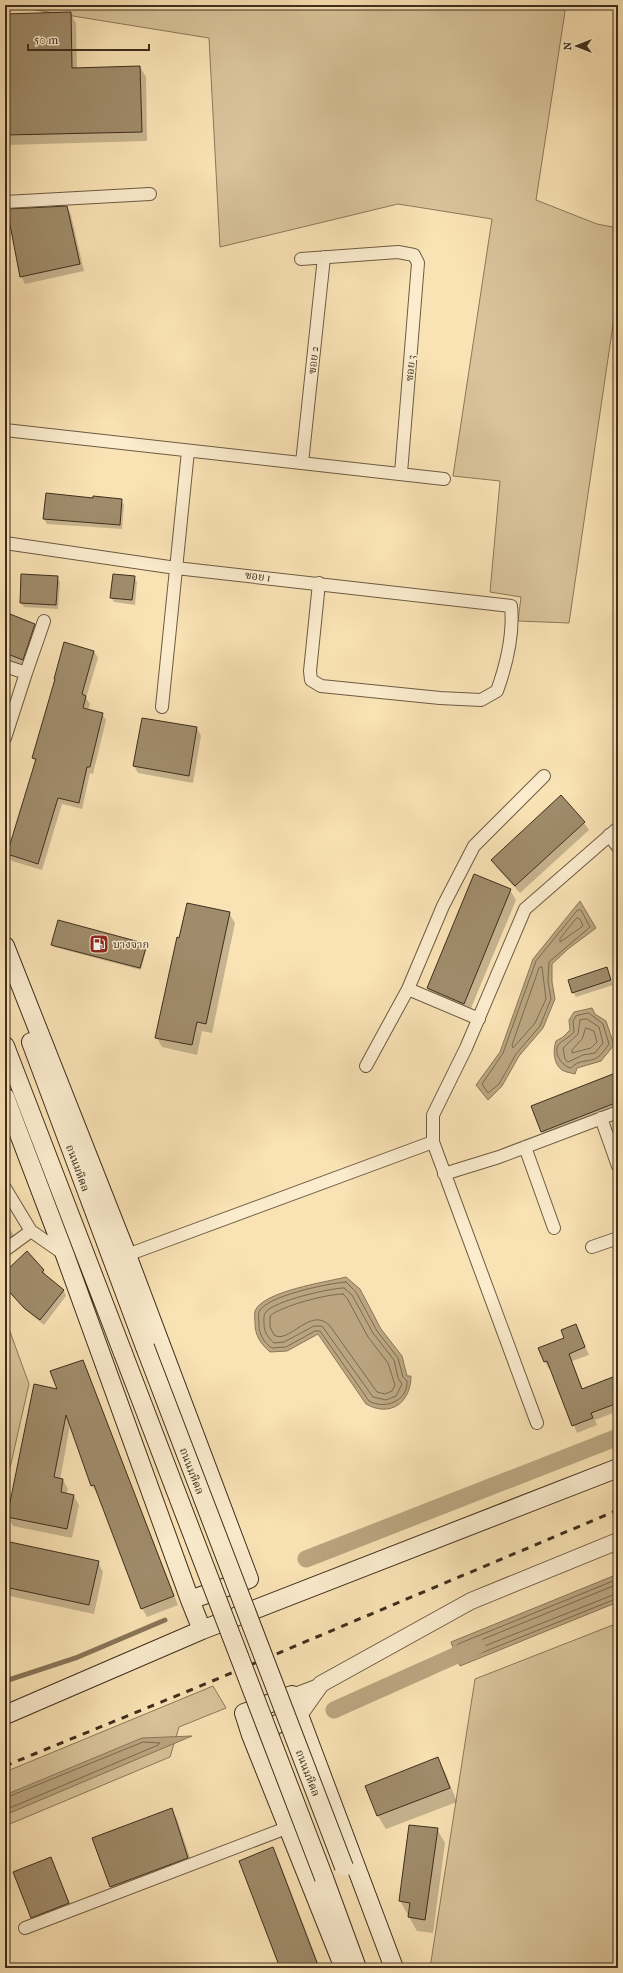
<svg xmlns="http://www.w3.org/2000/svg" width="623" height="1973" viewBox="0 0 623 1973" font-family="'IM FELL French Canon','Noto Serif Thai',serif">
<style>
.green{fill:#d9c39a;stroke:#8c785b}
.water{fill:#baa580;stroke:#897558}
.shadow{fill:#0003}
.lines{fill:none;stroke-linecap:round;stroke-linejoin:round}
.shore{stroke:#7c6a4e;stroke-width:1}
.stream{stroke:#897558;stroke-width:5}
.canal{stroke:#baa580;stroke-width:17}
.building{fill:#a08c6b;stroke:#3f2e1c}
.minor-casing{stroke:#6e5b42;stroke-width:14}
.tertiary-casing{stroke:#6e5b42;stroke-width:18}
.secondary-casing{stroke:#3f2e1c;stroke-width:20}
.minor{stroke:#fbecce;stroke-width:12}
.tertiary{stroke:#fbecce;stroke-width:16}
.secondary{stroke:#fbecce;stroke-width:18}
.rail{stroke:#3f2e1c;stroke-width:3;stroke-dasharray:7 7;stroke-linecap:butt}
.secondary-bridge-casing{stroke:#3f2e1c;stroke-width:20;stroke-linecap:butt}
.secondary-bridge{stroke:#fbecce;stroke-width:18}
.labels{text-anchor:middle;stroke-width:3;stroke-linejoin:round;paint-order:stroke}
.street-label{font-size:11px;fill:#3f2e1c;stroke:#fbecce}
.poi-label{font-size:11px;fill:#3f2e1c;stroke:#fbecce;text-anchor:start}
</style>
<rect width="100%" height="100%" fill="#f9e2b4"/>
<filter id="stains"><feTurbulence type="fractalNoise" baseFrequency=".005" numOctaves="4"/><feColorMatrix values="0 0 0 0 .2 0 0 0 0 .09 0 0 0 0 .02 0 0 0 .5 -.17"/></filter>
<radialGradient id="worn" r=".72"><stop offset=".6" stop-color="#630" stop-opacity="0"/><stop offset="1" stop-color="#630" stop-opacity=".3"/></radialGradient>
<!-- green -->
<path class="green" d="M5 5H566L536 200 597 224 618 228V291L569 623 518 621 521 597 490 592 500 481 453 476 492 219 398 204 220 247 209 38Z
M5 1318 29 1384 5 1490Z
M618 1623V1968H430L475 1679Z
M213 1686 226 1708 179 1727 170 1757 5 1826V1772Z"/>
<!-- water -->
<path class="water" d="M580 901 596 928 568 949 552 964V982L555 999 543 1028 519 1056 502 1086 488 1100 476 1085 500 1052 533 959Z
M592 1008 595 1014 606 1021 614 1045 601 1061 577 1068 575 1074C571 1073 565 1072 562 1070 553 1064 553 1049 556 1041L563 1037 570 1030 569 1020 574 1012Z
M346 1277 360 1289 381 1329 402 1356 407 1376H411C411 1402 391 1418 366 1404L318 1334 287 1351 270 1352C261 1344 255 1336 255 1323 255 1320 254 1314 255 1311 263 1291 327 1282 346 1277Z
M618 1574V1602L460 1666 451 1642Z
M192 1736 5 1815V1795L142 1738Z"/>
<!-- shadow -->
<path class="shadow" d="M70 13 76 23 77 69 140 67 146 77 147 141 5 145V15Z
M67 207 71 215 84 271 25 284 21 276Z
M46 494 94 499 121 500 124 505 122 529 47 524 44 519Z
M57 577 60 582 58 609 24 607 21 603Z
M134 577 137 582 135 605 114 602 111 597Z
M5 614 34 625 39 634 28 668 5 659Z
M94 651 98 658 86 698 90 704 88 710 102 714 106 720 93 774 90 773 82 809 62 804 42 870 12 861 8 854 36 763 33 758 56 681 55 678Z
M197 728 201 736 193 783 138 773 134 766Z
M561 797 584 823 589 830 520 893 497 868 493 860Z
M510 890 516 900 469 1013 433 998 428 988Z
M229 913 235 923 212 1033 202 1031 197 1055 162 1047 157 1038 180 939Z
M53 945H146L147 947 141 970 54 947Z
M607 968 613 985 576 997 573 992Z
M618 1073V1111L546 1139 542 1131Z
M5 1221 16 1239 5 1246Z
M27 1253 44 1271 45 1276 64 1291 66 1296 44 1325 28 1312 5 1288V1274Z
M576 1325 589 1355 572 1361 583 1390 618 1380V1411L595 1420 597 1425 577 1433 551 1369H549L545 1362 540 1349 565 1339Z
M82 1361 87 1370 178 1605 147 1617 142 1608 98 1493 97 1494 92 1485 70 1425 60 1480H63L68 1489 66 1495 74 1496 79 1505 72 1538 13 1526 8 1517 58 1391Z
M5 1542 98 1562 103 1572 94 1614 5 1595Z
M437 1758 445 1772 457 1802 386 1829 378 1816 367 1786Z
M171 1809 177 1819 193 1867 117 1897 111 1887 94 1838Z
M437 1829 445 1843 433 1933 417 1931 400 1901Z
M273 1849 278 1858 320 1968H281Z
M51 1858 73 1911 36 1925 32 1917Z"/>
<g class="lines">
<!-- shore -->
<path class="shore" d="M578 910H581L590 927 549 962 548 982 551 999 540 1026 516 1054 499 1084 488 1093 482 1084 503 1053 536 961Z
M577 918 580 919 583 926 560 942V939Z
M542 967 546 999 535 1023 513 1048 512 1045 539 968Z
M589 1013 603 1024 609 1044C606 1048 602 1054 598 1057 590 1063 580 1058 571 1068 563 1067 552 1053 559 1044 563 1040 570 1037 574 1032L573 1021 576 1016Z
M587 1019 599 1027 603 1043 595 1053 583 1055 568 1062 565 1059 563 1048 578 1034 580 1020Z
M586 1028 594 1031 597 1042 591 1048 572 1053V1050L582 1039Z
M346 1282 356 1292 377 1331 398 1358 403 1377 407 1381C408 1401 385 1410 369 1401L320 1331H315L286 1347 272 1348C264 1343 259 1334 259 1325 259 1321 258 1316 259 1312 265 1296 330 1283 346 1282Z
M344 1288 352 1295 373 1333 394 1360 398 1378 402 1384 396 1396 386 1400 373 1397 322 1326H314L284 1342 274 1343C268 1338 264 1332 264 1324 264 1321 263 1315 266 1312 274 1301 330 1288 344 1288Z
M343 1294 347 1298 368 1337 388 1363 395 1385 392 1391 385 1394 377 1392 330 1326C311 1305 289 1345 274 1335L270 1327V1316C281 1306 327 1294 343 1294Z
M618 1579 458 1644 457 1646 462 1659 464 1660 618 1598
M618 1584 464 1647 463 1649 467 1653 618 1593
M5 1798 143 1742 160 1743 158 1745 5 1810"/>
<!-- stream -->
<path class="stream" d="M5 1681 78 1657 165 1620"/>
<!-- canal -->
<path class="canal" d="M306 1559 618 1437
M334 1710 477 1646"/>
</g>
<!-- building -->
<path class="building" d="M71 12 72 68 140 66 142 132 5 135V14Z
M67 206 80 264 20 277 7 209Z
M46 493 93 498V496L122 499 120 525 43 519Z
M21 574 58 576 56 605 20 603Z
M113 574 135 576 132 600 110 598Z
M5 612 35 624 23 660 5 653Z
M64 642 94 651 82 694 86 696 83 708 103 713 90 767H87L79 803 58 798 38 864 7 854 36 759 32 758 55 679H54Z
M142 718 197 727 189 776 133 766Z
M561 795 585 822 515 886 491 860Z
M474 874 511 889 464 1004 427 988Z
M187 903 230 912 206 1024 197 1022 192 1045 155 1038 177 937 179 938Z
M58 920 147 944 140 968 51 945Z
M607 967 611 980 572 993 568 980Z
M618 1072V1102L541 1132 531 1106Z
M27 1251 44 1270 42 1272 64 1290 40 1320 24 1308 5 1287V1272Z
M576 1324 585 1347 569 1354 582 1389 618 1375V1403L591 1413 593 1418 572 1426 547 1361 544 1362 538 1348 564 1338 561 1330Z
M83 1360 174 1596 141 1609 94 1485 91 1486 66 1415 54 1477 63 1479 61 1492 74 1495 67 1529 7 1517 34 1384 57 1389 50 1371Z
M5 1541 99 1561 89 1605 5 1587Z
M438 1757 450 1788 377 1816 365 1786Z
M172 1808 188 1858 110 1887 92 1838Z
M409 1825 438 1828 425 1920 408 1917 410 1903 399 1901Z
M273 1847 319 1968H280L239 1861Z
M51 1857 69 1903 31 1918 13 1872Z"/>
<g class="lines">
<defs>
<path id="minor" d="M5 202 150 194
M301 259 398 252 414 255 418 263 401 473
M5 430 444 479
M302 463 324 257
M5 543 176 568 511 606C514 635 507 663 497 691L481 700 440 698 321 686 311 680 310 671 319 583
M5 666 26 673 5 738
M26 673 44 621
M162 707 188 451
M609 835 618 847
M408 989 479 1019
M366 1066 408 989 443 906 474 846 544 776
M601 1118 618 1166
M525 1147 554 1228
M444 1174 499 1157 618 1112
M5 1188 31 1231 64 1254
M592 1247 618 1238
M5 1250 31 1231
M127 1255 433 1142
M537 1423 433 1142V1115L466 1048 525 909 618 828
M292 1695 321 1684
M25 1928 289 1827"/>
<path id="tertiary" d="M299 1715 321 1684 471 1601 618 1541"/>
<path id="secondary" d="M5 946 127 1255 249 1579 190 1600 65 1255 5 1097
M31 1042 145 1347
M5 1046 123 1353
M190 1600 202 1630
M5 1715 202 1630 618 1468
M251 1735 244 1713 292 1695 299 1715
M324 1878 357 1968
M344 1968 251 1735 299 1715 394 1968"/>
</defs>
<!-- minor casing -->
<use href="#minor" class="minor-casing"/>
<!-- tertiary casing -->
<use href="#tertiary" class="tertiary-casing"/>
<!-- secondary casing -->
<use href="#secondary" class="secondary-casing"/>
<!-- minor -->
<use href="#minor" class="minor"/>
<!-- tertiary -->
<use href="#tertiary" class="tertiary"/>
<!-- secondary -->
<use href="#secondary" class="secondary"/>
<!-- rail -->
<path class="rail" d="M5 1766 198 1687 618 1510"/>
<defs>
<path id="secondary-bridge" d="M145 1347 344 1867
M123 1353 324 1878"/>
</defs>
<!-- secondary-bridge casing -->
<use href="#secondary-bridge" class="secondary-bridge-casing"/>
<!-- secondary-bridge -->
<use href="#secondary-bridge" class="secondary-bridge"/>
</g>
<!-- icons -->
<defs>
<symbol id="fuel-square" viewBox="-11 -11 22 22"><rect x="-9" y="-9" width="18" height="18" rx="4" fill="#8f2418" stroke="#fbecce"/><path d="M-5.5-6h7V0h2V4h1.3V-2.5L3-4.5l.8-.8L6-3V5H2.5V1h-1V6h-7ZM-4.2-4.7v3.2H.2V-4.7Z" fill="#fff"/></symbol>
</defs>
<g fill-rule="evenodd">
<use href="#fuel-square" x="88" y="933" width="22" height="22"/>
</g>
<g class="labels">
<!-- street labels -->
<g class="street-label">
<text transform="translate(313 360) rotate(-84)" y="4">ซอย 2</text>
<text transform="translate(410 368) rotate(-85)" y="4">ซอย 3</text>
<text transform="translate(258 576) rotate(6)" y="4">ซอย 1</text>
<text transform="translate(78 1168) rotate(70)" y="4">ถนนมหิดล</text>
<text transform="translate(192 1471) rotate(69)" y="4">ถนนมหิดล</text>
<text transform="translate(308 1773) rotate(69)" y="4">ถนนมหิดล</text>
</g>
<!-- poi labels -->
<g class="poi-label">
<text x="113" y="948">บางจาก</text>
</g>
</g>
<!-- margin -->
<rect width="623" height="1973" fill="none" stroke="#f9e2b4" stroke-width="20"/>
<rect x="6" y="6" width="611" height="1961" fill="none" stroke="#3f2e1c" stroke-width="2"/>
<rect x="10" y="10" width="603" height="1953" fill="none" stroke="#3f2e1c"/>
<!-- north arrow -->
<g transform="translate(577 46) rotate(270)" stroke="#fbecce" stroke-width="3" paint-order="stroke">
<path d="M0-3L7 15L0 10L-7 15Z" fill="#3f2e1c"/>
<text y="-6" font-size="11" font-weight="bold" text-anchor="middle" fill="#3f2e1c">N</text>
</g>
<!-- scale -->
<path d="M28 44v6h121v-6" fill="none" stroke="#3f2e1c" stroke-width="2"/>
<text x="34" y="44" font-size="12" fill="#3f2e1c" stroke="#fbecce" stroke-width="3" paint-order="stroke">50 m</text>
<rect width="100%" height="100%" filter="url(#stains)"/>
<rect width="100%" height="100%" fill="url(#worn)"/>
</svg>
